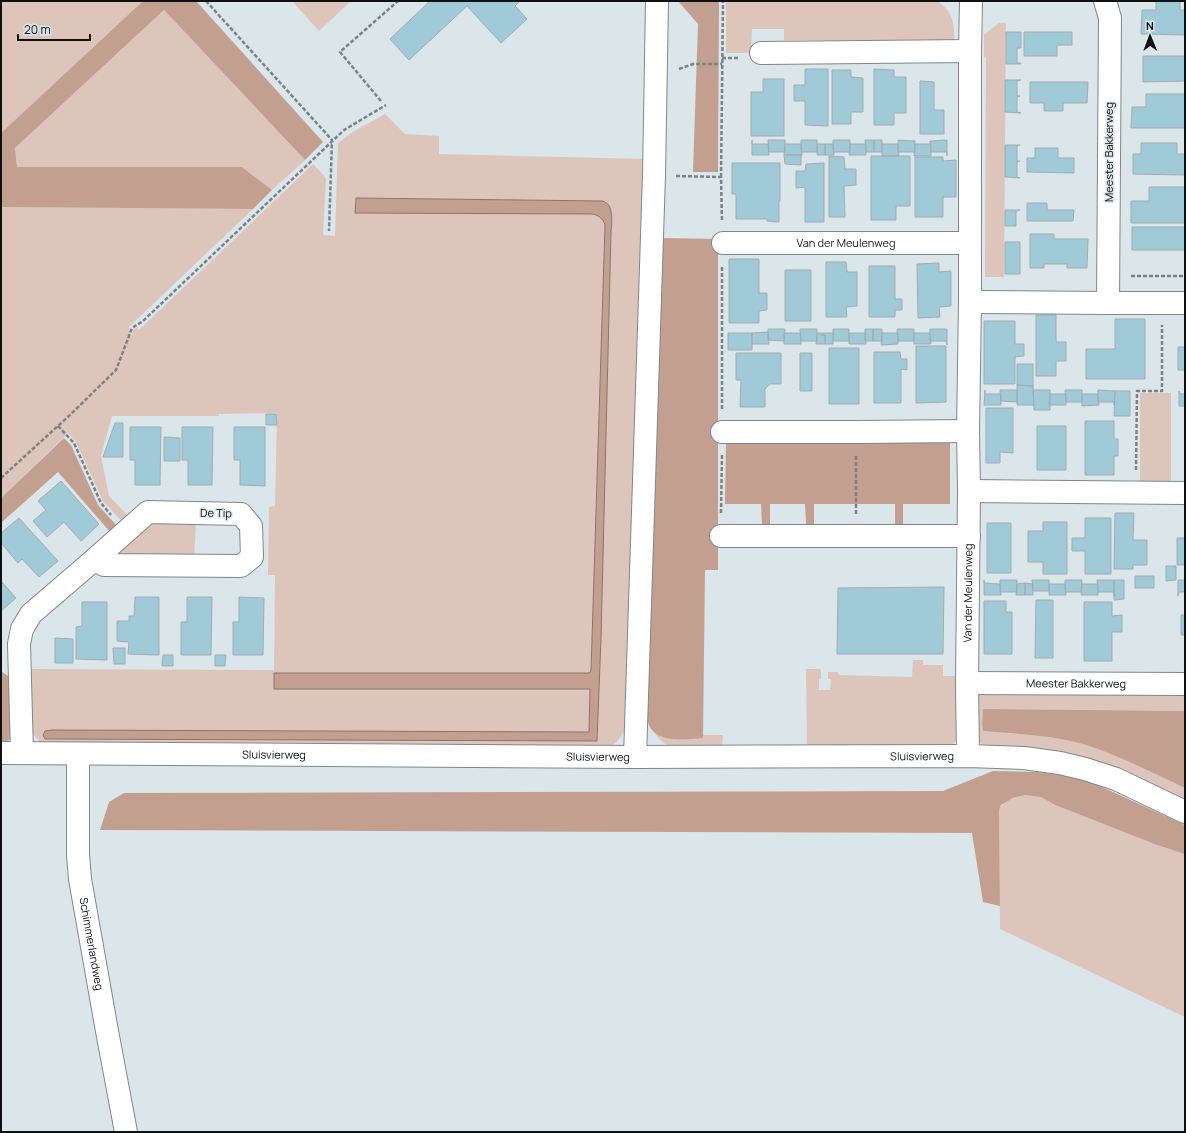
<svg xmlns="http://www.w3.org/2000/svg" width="1186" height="1133" viewBox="0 0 1186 1133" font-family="Manrope,sans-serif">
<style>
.green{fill:#ddc5bb;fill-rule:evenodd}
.forest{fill:#c39f90}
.water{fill:#c39f90;stroke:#8c746a}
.building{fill:#a0cad7;stroke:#a1acb0}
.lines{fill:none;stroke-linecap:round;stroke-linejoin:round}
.minor-casing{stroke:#7e888c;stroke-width:24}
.path{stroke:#7a8285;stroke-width:2.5;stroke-dasharray:4 2;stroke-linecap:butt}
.minor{stroke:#fff;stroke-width:22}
.labels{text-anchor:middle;stroke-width:3;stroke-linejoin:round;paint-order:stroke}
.street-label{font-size:11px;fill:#0d1112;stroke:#dae6ea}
</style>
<rect width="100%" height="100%" fill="#dae6ea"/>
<!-- green -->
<path class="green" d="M1 1H143L1 133Z
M292 1H351L319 31Z
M726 1H937C953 11 955 24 954 41L784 40V29H752L751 53H726Z
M164 10 305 160 272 190 242 167H17L15 148Z
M999 23H1006L1004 277H985V273L986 58 984 57V35Z
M385 114 405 134 439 136V154L645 159 627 724C622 737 619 741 608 748L41 743 34 735 31 727V669L274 670 275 575H268L269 507 275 506 277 413 219 414V416H112L101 456 109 496 129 517 123 523 103 501 76 442 68 433 1 498V207L253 209 129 327 131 336 134 329 137 327 139 330 313 164 326 178 323 235 335 236 338 143 351 133ZM356 198 540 200 606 201 612 220 611 232 601 638 597 740 49 739 89 731 589 732 590 689H274V673H589L591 671 605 225C603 218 598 215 592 214L355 213Z
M1140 393H1171V484H1140Z
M147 519 196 521 194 561 117 556 116 546Z
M913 660H923V665H943V676H959L958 738 952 745 807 748 806 669H821V679H819V690H830L831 679H828V672H837L839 675 912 677Z
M1185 691V711L983 709 982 724 983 731C1015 734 1054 735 1084 744 1119 755 1152 773 1185 788V803L1071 754C1044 747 1013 749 985 747L978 740 977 696 980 693Z
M652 730 660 735 666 737 674 738H703V735H723L722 749 670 747 661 741Z
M1025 795 1041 797 1055 805 1157 845 1185 854V1017L1000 929 999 810C1003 800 1015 798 1025 795Z"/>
<!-- forest -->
<path class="forest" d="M143 1H196L323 142 305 160 164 10 15 148 17 167H242L272 190 253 209 1 207V133Z
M678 1H719L718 172H693L698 24Z
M660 238 718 239V570H705L703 738C688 739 663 743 652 730 649 727 648 722 647 718Z
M64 438 71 445 98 505 118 527 111 533 58 472 1 523V498Z
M726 440H950V504H903V525H895V504H814V525H806L805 504H770V525H762L761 504H725Z
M1 671 9 677 12 736 5 745 1 747Z
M983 709 1185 711V788C1152 773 1119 755 1083 744 1053 735 1015 734 983 731L982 724Z
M993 771 1038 772 1073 777 1102 787 1185 825V854L1157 845 1055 805 1041 797 1025 795 1013 798 1001 805 999 810 1000 906 983 902 972 833 100 830 109 802 124 793 943 791Z"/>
<!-- water -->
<path class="water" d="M356 198 602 201C614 203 612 222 611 232L601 638 597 741 45 739 43 735 45 731 52 730 589 732 590 689H274V673H589L591 671 605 225C603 218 598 215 592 214L355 213Z"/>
<!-- building -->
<path class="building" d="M430 1H444L445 2 446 1H520L515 6 527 19 501 43 467 6 409 60 390 39Z
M1156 1H1180V10H1185V35L1141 34 1142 10H1156Z
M1006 32H1021V48H1017V63H1021V64H1006Z
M1024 32H1072V45H1057V56H1024Z
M1143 56H1185V81L1143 82Z
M805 69H828V126L805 125V101H794V85H805Z
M874 69 894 70V77H906V113H894V125H874Z
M832 70H851V77L863 78V112H851V124H832Z
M763 79H784V136H751V92H763Z
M1005 80H1021L1017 81V96H1020L1017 97V112L1021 113 1005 112Z
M920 81 934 82V110H944V134H920Z
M1030 82H1088L1087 103H1063V111H1044V103H1030Z
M1146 94H1185V128H1131L1132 107H1146Z
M752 140V144H768L769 155H752Z
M768 140H785V152H769Z
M801 140H817V152H801Z
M833 140H850V152H833Z
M865 140H874V152H866Z
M874 140H882V152H874Z
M898 140 915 141V152H898Z
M947 140V156V152H931L930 141Z
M1141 143H1177V154H1185V175L1133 174V154H1141Z
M785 144H801L802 155H784Z
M817 144H825V155H817Z
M825 144H833L834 155H825Z
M850 144H866V155H849Z
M882 144H898L899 156H882Z
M915 144H931V156H914Z
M1005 145H1020L1017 146V161H1020L1017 162V177L1020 178 1005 177Z
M1035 148H1058V158H1074V173L1027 172V158H1035Z
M784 155H801V165L785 164Z
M829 156 844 157 845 169H856V185L844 186 845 217H829Z
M871 156H910V206H896V220H871Z
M915 157H943V161L956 160V197H943V217H915Z
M732 163H780V201H779V222L767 221V219H736V194H732Z
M824 163V222H805V187L796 188V171H805L806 164Z
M1149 187H1185V223H1131V201H1149Z
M1027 203H1047V210H1074L1073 221H1027Z
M1005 210H1020L1016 211V226H1005Z
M1132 227H1185V250H1132Z
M1030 234H1054V239H1088L1087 268H1067V264H1044V268H1030Z
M1005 242H1020V274H1005Z
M729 259H759V293H767V310L759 311V323H729Z
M826 262H846L847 272H857V306L846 307 847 317H826Z
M939 263V272L951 271V306L939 307 940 317 918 318 917 264Z
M869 266H895V299H902V310H895V317H869Z
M785 270H811V321H785Z
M1036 315H1056V342H1066V361H1056V376H1036Z
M1115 319H1145V379H1086V349H1115Z
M984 321H1015V344H1024V356L1015 357V384H984Z
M768 329H785L784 341 768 340Z
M800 329H817V341H801Z
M833 329H849V341H833Z
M865 329H873V341H865Z
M873 329H882V341H873Z
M897 329H914V341H898Z
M930 329H947V345L946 341H930Z
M768 332 769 344H752V333Z
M728 333H752V350H728Z
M784 333H800L801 344H784Z
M817 333H821V335H825V344H816Z
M821 333H833V344H825V335H821Z
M849 333H865L866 344H849Z
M882 333H898V344L881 345Z
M914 333H930L931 344H914Z
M916 346H946V402L916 403Z
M1178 347H1185V370H1178Z
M829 348H859V404H829Z
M874 352H900L901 359H907V370L901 369V403H874Z
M736 353H781V384H770L765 389V407H740L741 380H736Z
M800 353H812V391H800Z
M1017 364H1033V386L1017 385Z
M1017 385 1033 386 1034 405H1017Z
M985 390V394H1001V405H984Z
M1000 390H1017V402L1001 401Z
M1033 390H1050V410H1034Z
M1065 390H1082V402H1066Z
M1098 390 1115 391 1114 405V402H1098Z
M1115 391H1130V416H1114Z
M1179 391 1180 394H1185V406H1179Z
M1050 394H1066V405H1049Z
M1082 394H1098L1099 405 1082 406Z
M986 408H1013V453L1000 452V463H986Z
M266 414H276L277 425H266Z
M1085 421H1114V439H1118V456H1114V475H1085Z
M115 423H123V457H103Z
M1037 426H1066V470H1037Z
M130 427H161L160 485H135V460H130Z
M182 427H213L212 485H188V460H182Z
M234 427H265V486L240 485V460H234Z
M164 437 180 438V461H164Z
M61 481 99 524 81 541 64 522 47 537 33 521 46 510 38 501Z
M1115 513H1134L1133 540H1147V565H1133V569H1114Z
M19 518 58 561 39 577 22 559 18 563 1 543V533Z
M1085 518H1111V574H1085V551H1072V538H1085Z
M1043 522H1067V574H1043V562H1028V531H1043Z
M987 523H1011V573H987Z
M1177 538H1185V565H1177Z
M1166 566H1176V580L1166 581Z
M1135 576H1154V588H1135Z
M984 580V583L1000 584 1001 595H984Z
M1000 580H1017V592H1000Z
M1032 580H1049V591H1033Z
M1065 580H1082L1081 592H1065Z
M1097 580H1114V596V592H1098Z
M1114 580H1124V599L1114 600Z
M1178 580H1185V592H1179L1178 596Z
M1 581 16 598 1 611Z
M1025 583 1033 584V595H1025Z
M1025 583V595H1016L1017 584Z
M1049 584H1065L1066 595H1049Z
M1082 584H1098V595H1081Z
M944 587 943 654H837L838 588Z
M135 597H159V655L128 654 129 642 117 641V621H129V616H134Z
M187 597H212L211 655H181V622H187Z
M239 597 264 598 263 655H233V622H239Z
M1036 600H1053V658H1035Z
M984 601H1006V612H1012V654H984Z
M82 602H107V660L76 659V627L82 626Z
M1084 602H1112V616L1122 615V632H1112V661H1084Z
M1181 615H1185V635H1181Z
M55 638 73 639V663H55Z
M113 648H125V664H114Z
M163 655H173V666H162Z
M215 655H226L225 666H215Z"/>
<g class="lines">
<defs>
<g id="minor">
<path d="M1105 1 1110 18 1108 303"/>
<path d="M761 53 970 51"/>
<path id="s1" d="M723 243H969"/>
<path d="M970 302 1108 303H1185"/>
<path d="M722 432H856L968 431"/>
<path d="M969 491 1185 493"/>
<path d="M721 536H969"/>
<path id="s2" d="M967 683 1185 684"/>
<path id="s3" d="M1 753 635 757 968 756 1024 758 1060 763 1085 769 1116 779 1185 812"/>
<path d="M22 753 19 644 22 629 31 614 95 559 104 565 241 566 252 557 251 526 241 514 148 512 95 559"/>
<path id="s4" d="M78 754V855L80 879 107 1031 126 1132"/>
<path id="s5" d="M968 756 967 683 969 491 968 431 970 302V51L971 1"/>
<path d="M635 757 654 175 657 1"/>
</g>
</defs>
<!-- minor casing -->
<use href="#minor" class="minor-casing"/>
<!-- path -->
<path class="path" d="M206 1 332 140 329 231
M722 58H738
M679 69 693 64H722
M381 101 340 52 398 1
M676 176 721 177 722 221
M721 177 723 1
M1131 276H1185
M722 409V266
M58 426 74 443 101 503 111 515
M1136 470 1137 391H1162V325
M1 478 71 414 116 370 132 328 143 321 344 130 386 105
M721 513 722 454
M856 514V455"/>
<!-- minor -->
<use href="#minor" class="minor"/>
</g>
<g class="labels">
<!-- street labels -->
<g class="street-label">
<text transform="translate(1109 152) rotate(-90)" y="4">Meester Bakkerweg</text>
<text dy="4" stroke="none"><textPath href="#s1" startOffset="123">Van der Meulenweg</textPath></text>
<text transform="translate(216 513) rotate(1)" y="4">De Tip</text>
<text dy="4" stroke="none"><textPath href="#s5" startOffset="163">Van der Meulenweg</textPath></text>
<text dy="4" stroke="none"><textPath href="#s2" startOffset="109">Meester Bakkerweg</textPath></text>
<text dy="4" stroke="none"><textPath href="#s3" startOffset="273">Sluisvierweg</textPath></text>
<text dy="4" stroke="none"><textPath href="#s3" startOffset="921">Sluisvierweg</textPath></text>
<text dy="4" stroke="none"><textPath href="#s3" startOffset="597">Sluisvierweg</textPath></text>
<text dy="4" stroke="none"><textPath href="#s4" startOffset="191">Schimmerlandweg</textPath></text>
</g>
</g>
<!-- border -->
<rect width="1186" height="1133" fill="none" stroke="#0d1112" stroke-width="4"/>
<!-- north arrow -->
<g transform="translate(1150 36) rotate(359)" stroke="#dae6ea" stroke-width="3" paint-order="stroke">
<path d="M0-3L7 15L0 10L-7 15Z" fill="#0d1112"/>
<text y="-6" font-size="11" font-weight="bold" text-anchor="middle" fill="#0d1112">N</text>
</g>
<!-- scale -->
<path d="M18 34v6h72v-6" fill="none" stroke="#0d1112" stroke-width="2"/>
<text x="24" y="34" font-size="12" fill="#0d1112" stroke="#dae6ea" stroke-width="3" paint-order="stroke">20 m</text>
</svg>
